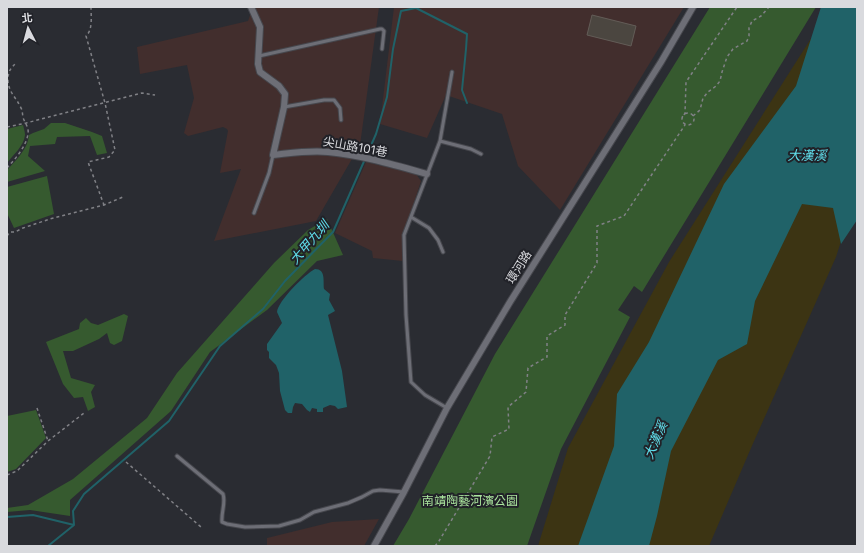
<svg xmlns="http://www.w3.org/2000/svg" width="864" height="553" viewBox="0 0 864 553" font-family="Inter,'Noto Sans TC',sans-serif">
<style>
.industrial{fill:#422e2d}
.green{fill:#365a2f}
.sand{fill:#3c3413}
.water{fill:#206268}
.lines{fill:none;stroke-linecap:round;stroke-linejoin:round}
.stream{stroke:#206268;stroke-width:2}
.building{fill:#4b4640;stroke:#635c57}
.service-casing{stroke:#46474d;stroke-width:5}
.minor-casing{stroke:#46474d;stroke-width:8}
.path{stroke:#808186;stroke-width:1.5;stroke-dasharray:3 3;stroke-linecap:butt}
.service{stroke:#6d6e76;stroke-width:3}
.minor{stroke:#6d6e76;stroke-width:6}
.labels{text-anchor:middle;stroke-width:4;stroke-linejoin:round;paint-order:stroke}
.street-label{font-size:12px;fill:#d9dade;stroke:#212228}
.park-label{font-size:12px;fill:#abe59e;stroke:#212228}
.water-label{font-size:13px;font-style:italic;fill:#60deeb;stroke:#212228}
</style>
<rect width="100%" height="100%" fill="#2a2c32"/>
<!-- industrial -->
<path class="industrial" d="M253 7H379L360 145 316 221 214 241 241 169 220 173 228 131 227 129 223 127 188 136 184 133 194 98 187 65 140 74 137 47 248 21Z
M394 7H684L560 210 518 166 502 114 446 95 427 138 380 124Z
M366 162 416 174 421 181 406 228 403 261 373 258 372 251 335 233Z
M379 519 364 546H267V538L332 522Z"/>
<!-- green -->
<path class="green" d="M710 7H816L642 292 634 286 618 310 630 317 561 449 527 546H393L409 519 495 354Z
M51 123H65L92 132 102 136 107 153 97 155 90 136 57 137 55 144 30 146 28 156 45 171 7 182V170C16 160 28 149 29 135L33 133 44 129Z
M23 125C24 129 25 132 25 135 24 146 13 155 7 163V129Z
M47 176 54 214 14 228 7 213V187Z
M327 219 343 255 317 261 267 310 210 352 171 411 70 500V516L30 510 7 512V508L28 505 73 479 147 418 177 373 274 263 308 230Z
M124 314 128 316 122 341 114 345 110 343 107 333 99 339 73 351H63L71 378 95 385 91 392 95 407 88 411 83 397 74 398 63 384 46 342 79 329 80 323 86 318 91 323 98 325Z
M36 410 46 438 16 469 7 472V416Z"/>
<!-- sand -->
<path class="sand" d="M831 7 857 191 836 257 751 448 709 546H538L568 448 669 262Z"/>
<!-- water -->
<path class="water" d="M821 7H857V220L841 244 833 208 802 204 755 301 747 344 718 360 671 451 657 516 649 546H578L614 446 617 394 649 342 724 184 796 86Z
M315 269C326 269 323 281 324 289L330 294 329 300 335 311 328 315 342 371 347 407 338 409 335 406 330 405 323 408V412H317V409L312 408 310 412 307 410 302 404 295 403 293 407 292 413H288L285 410 280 391 279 373 276 365 269 358V352L267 350V344L282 323 277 312C278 301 305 274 315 269Z"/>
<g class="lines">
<!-- stream -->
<path class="stream" d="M7 517 33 515 74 525
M48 546 74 525 73 511 84 494 169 421 220 346 263 309 285 281 333 232 376 134 387 97 393 49 401 11 416 8 467 34 466 49 462 90 467 103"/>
</g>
<!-- building -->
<path class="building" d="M592 15 636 26 631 46 587 35Z"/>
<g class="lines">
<defs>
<path id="service" d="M259 56 380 29H382L384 31 382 49
M284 107 324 100H334L340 108 341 120
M440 141 471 149 481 154
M254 213 269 173 273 155
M411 217 429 228 438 240 443 252
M447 408 425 395 411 382 406 315 404 235 440 141 452 72
M177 456 223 494C226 503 221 512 222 522L227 524 245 527 279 526 300 520 314 512 348 503 362 497 373 491 380 490 404 492"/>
<path id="minor" d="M251 7 260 27 258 64 260 72 279 86 285 94 284 107 273 155C292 153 310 150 328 152 361 155 395 165 427 174
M374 546 404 492 447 408 510 302 661 62 693 7"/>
</defs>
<!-- service casing -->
<use href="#service" class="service-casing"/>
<!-- minor casing -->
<use href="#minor" class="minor-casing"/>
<!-- path -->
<path class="path" d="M91 7C91 16 93 30 86 36L105 103 115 150 109 157 88 162 104 205
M682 119a6 6 0 1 1 12 0a6 6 0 1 1-12 0Z
M684 115 685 113 686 82 737 7
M693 116 700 110 703 98 708 92 716 86 720 81 722 72 727 57 733 49 747 41 749 36V28L752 21 761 16 769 7
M7 127 26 123 142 93 155 95
M7 168C15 159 26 147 28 134 29 129 26 124 24 120 22 116 23 111 21 108 16 97 9 93 8 81 8 71 10 69 17 62
M7 236 10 232H15L23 228 50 219 104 205 123 197
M37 408 48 441
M126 462 201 527
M7 475 17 471 48 441 84 413
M435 546 439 541 490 456 492 437 509 429 508 407 526 392 528 368 547 357V336L565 325V315L597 263V226L624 216 685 125"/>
<!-- service -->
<use href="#service" class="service"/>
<!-- minor -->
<use href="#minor" class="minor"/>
</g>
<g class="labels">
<!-- street labels -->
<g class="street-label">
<text transform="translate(355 147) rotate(10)" y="4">尖山路101巷</text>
<text transform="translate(519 267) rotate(-58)" y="4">環河路</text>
</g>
<!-- park labels -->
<g class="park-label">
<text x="470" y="505">南靖陶藝河濱公園</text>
</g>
<!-- water labels -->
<g class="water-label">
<text x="807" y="160">大漢溪</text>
<text transform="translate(309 242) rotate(-49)" y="5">大甲九圳</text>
<text transform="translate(655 440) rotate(-67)" y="5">大漢溪</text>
</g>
</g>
<!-- border -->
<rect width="864" height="553" fill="none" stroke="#d9dade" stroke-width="16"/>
<!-- north arrow -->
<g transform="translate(28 28) rotate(354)" stroke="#212228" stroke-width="3" paint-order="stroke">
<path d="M0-3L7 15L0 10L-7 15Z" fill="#d9dade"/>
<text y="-6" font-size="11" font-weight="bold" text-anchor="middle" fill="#d9dade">北</text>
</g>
</svg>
